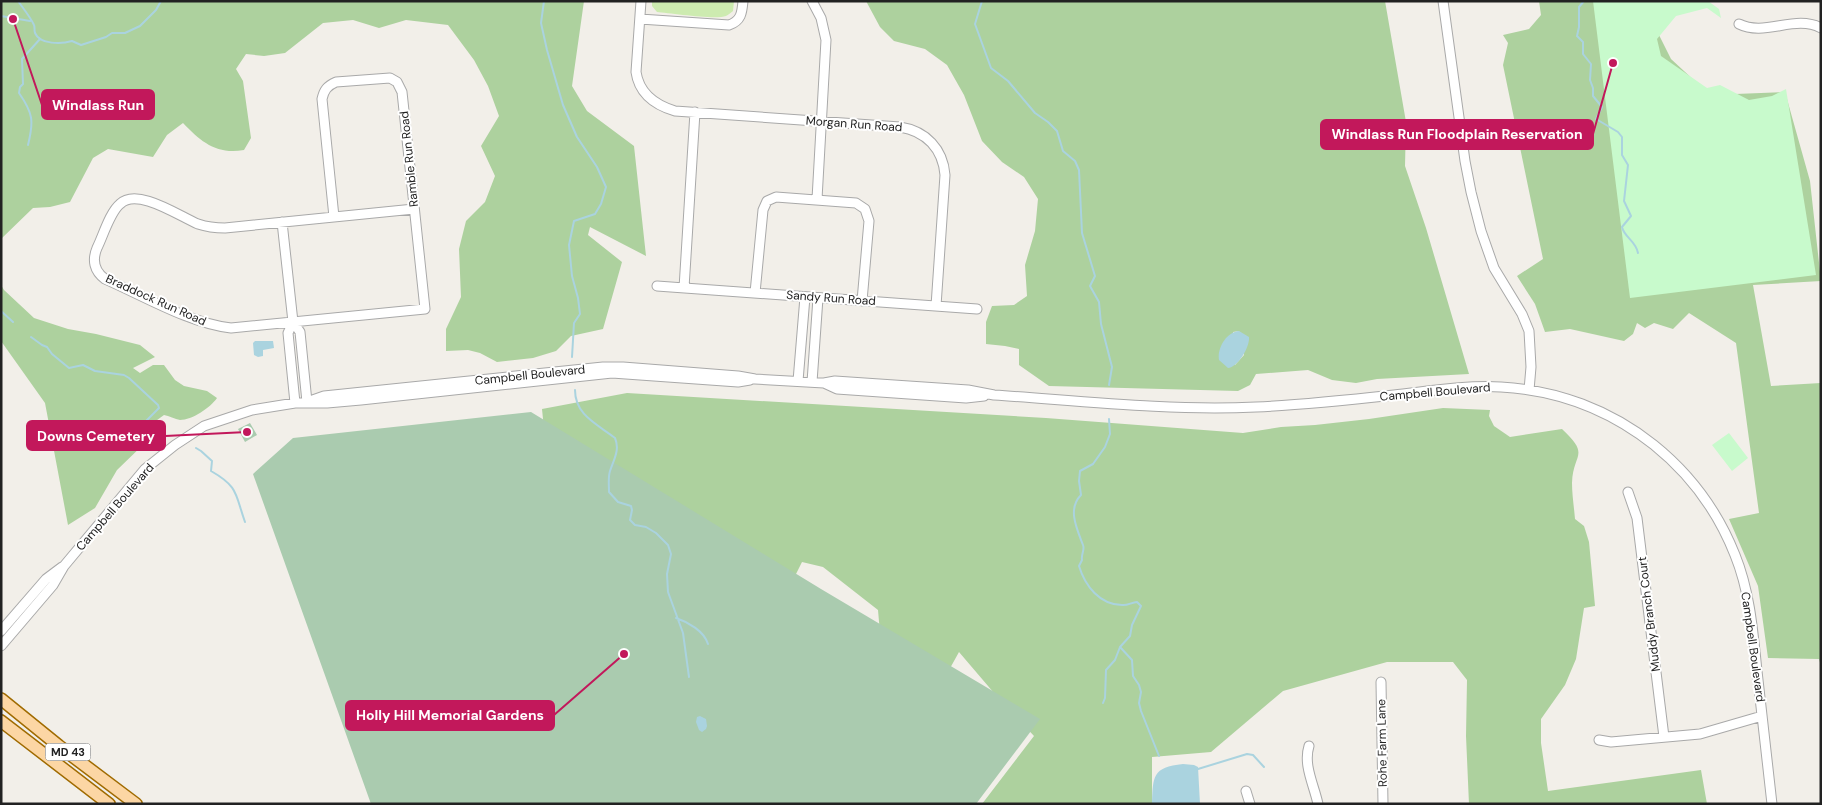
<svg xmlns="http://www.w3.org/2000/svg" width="1822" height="805" viewBox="0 0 1822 805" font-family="'DM Sans',sans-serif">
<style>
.grass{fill:#cdebb0}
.forest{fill:#add19e;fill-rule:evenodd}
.cemetery{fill:#aacbaf}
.park{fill:#c8facc}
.water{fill:#aad3df}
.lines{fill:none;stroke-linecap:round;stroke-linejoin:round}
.stream{stroke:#aad3df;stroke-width:2}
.minor-casing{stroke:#a9a9a9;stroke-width:11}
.major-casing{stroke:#a06b00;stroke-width:14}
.minor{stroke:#fff;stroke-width:9}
.major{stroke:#fcd6a4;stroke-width:11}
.labels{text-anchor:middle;stroke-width:4;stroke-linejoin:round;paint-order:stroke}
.shield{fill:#fff;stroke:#646464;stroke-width:1}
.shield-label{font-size:11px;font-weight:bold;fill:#222}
.street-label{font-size:12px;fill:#222;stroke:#fff}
.leader{fill:none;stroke:#c2185b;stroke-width:2}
.callout-dot{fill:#c2185b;stroke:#fff;stroke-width:2}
.callout{fill:#c2185b;stroke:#c2185b;stroke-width:2}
.callout-label{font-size:14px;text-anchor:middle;font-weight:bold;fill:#fff}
</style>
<rect width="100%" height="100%" fill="#f2efe9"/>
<!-- grass -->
<path class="grass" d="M652 1H734L733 11C732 12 728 15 726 16 715 20 670 13 657 12L652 6Z"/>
<!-- forest -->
<path class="forest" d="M1 1H584L572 86 587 111 634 146 646 256 590 227 588 235 622 262 603 329 571 336 556 351 533 358 497 362 480 353 468 350 446 351V329L461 297 459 249 466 221 485 202 495 176 481 146 499 116 488 86 474 60 448 25 406 20 379 28 353 20 323 23 285 53 264 56 246 54 236 69 243 81 251 138 244 150C217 155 201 142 183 123L167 135 153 157 108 149 93 158 70 202 50 207 33 208 1 239Z
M866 1H1385L1406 122 1405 166 1426 228 1469 374 1377 379 1356 383 1332 380 1308 370 1256 374 1250 385 1238 391 1049 386 1019 365V349L1005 346 986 344V322L992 306 1014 305 1027 296 1025 265 1035 231 1038 199 1024 177 1002 162 982 141 964 95 947 65 925 49 894 41 880 27ZM1239 331 1244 355 1235 365 1233 332Z
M1539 1H1642L1671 59 1710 95 1785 92 1810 181 1821 281 1753 285 1771 386 1821 383V666L1819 659 1768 658 1758 586 1729 519 1759 513 1736 343 1689 313 1673 329 1654 323 1645 328 1637 323 1633 334 1624 341 1570 329 1545 332 1535 304 1517 276 1543 259 1503 65 1508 43 1503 35 1529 29 1541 15Z
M1 285 4 290 34 318 68 329 96 334 140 345 155 357 133 368 140 373 153 365H164L175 380 184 386 207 391 217 398C210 408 192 420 180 420 175 419 169 416 164 415L153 423 147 441 117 470 95 508 68 525 45 403 1 341Z
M627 393 1046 418 1243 433 1281 427 1315 425 1369 419 1443 408 1490 410 1489 416 1494 426 1510 437 1562 429C1591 456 1573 453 1572 483 1572 494 1574 507 1575 519L1584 526 1589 542 1595 606 1584 608 1576 659 1565 685 1541 719V743L1548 791 1701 770 1707 804H1469L1466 736 1467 680 1453 662H1387L1283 691 1211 752 1152 757V804H982L1034 736 994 693 959 652 933 699 880 633 878 610 823 567 802 562 778 610 545 439 542 409Z"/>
<!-- cemetery -->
<path class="cemetery" d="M531 412 821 589 1040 719 976 804H371L253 474 293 438Z
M250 423 257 435 245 442 238 429Z"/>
<!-- park -->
<path class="park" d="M1593 1H1708L1719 9 1721 18 1707 8 1676 16 1657 39 1661 56 1707 88 1720 85 1749 100 1772 96 1786 89 1816 275 1630 298Z
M1729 433 1748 458 1732 471 1712 445Z"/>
<!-- water -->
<path class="water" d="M1239 331 1249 337C1250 347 1238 367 1228 368L1219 360C1217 349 1226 332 1239 331Z
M255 341H273L274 348 263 350V356L258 357 254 355 253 343Z
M700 716 706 719 707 726 706 729 702 732 699 730 696 722 697 717Z
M1183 764 1194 765 1198 767 1200 804H1152C1153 777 1152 767 1183 764Z"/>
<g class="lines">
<!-- stream -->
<path class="stream" d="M18 1C23 8 31 18 34 25 35 27 34 30 35 33 40 45 62 44 72 41L81 45 106 37 112 33H125L140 26 156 10 161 1
M544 1 541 23 547 50 563 105 577 137 597 167 606 187 601 204 595 214 574 221 569 245 572 276 578 298 580 314 574 323 572 357
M982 1 975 24 991 68 1008 81 1035 113 1048 122 1057 131 1063 151 1075 161 1079 170 1082 233 1095 276 1090 286 1099 302 1101 324 1112 367 1109 385
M1584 1 1579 7V27L1577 36 1583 42V54L1591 64 1590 80 1593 88V96L1602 107 1596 119 1618 132 1622 137V155L1628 165 1624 201 1631 216 1622 227C1624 237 1636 241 1638 253
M1 16 30 21
M28 145C34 121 33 113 19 93L20 87 23 84 22 59 40 39
M1 311 13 322
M31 337 42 345 47 347 52 354 69 368 83 365 95 371 124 375 129 378 158 405 159 408 146 421 160 432
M575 390C575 415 597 424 615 438 620 450 614 459 610 471 608 477 609 485 609 492L618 502 631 506 632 510 630 520 635 525 646 527 656 533 668 545 671 554 667 574 668 592 683 633 689 677
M196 448 201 451 212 461 211 471C239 487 235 494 245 522
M676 618C688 622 704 631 708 644
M1120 647 1132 660 1133 676 1139 685 1141 692 1139 703 1141 711 1159 756
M1103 703 1105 698 1106 670 1115 660 1120 647 1130 636 1132 625 1141 606 1137 602C1132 602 1127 606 1122 605 1100 605 1085 586 1079 566L1082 560C1081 554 1085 550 1083 545 1077 529 1067 509 1081 495L1079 481 1080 471 1093 464 1105 447 1110 434 1109 419
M1198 769 1247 754 1253 755 1264 767"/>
<defs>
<path id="minor" d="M641 1 636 72C639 93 655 105 675 111L900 127C926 131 943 149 945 175L936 306
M812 1 821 18 826 40 817 199
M1443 1 1465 161 1471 192 1481 231 1494 268 1522 314 1529 331 1531 367 1529 390
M640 19 729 25C741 21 742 13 743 1
M1739 24C1765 37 1795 14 1821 28
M334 217 322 99C324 90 327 86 336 82L390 78 397 82 402 92 425 309 231 328C191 324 142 295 105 279 94 271 92 260 97 248 103 236 110 212 120 204 137 187 179 216 198 224 207 227 216 228 225 228L414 209
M282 222 293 322 288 333 295 403
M657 286 977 309
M684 288 695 112
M755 293 763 210 767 201 776 197 856 203 865 209 869 221 862 301
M293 322 300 332 307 402
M798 381 805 297
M812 382 818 298
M824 383 837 389 966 398 984 396
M307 402 324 396 603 367H623L738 376 755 379 824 383 835 381 968 390 994 395C1081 401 1169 411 1256 407 1302 405 1348 400 1394 395 1430 391 1466 385 1501 387 1557 390 1610 410 1654 445 1690 474 1718 512 1735 555 1750 592 1753 632 1757 671 1762 715 1767 759 1772 804
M1628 492 1637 518 1664 737
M1 631 46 579 62 567
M1 646 53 585 64 566 145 469 175 445 204 426 252 410 295 403H327L361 400 612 373 738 382 750 380
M1381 682 1383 804
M1599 740 1611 742 1700 734 1762 716
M1309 746C1303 765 1314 785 1318 804
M1246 791 1250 804"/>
<path id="major" d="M1 699 59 746 136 804
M1 721 109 804"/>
</defs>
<!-- minor casing -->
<use href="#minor" class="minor-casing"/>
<!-- major casing -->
<use href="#major" class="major-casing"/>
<!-- minor -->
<use href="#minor" class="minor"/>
<!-- major -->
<use href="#major" class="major"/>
</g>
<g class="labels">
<!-- shield labels -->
<rect class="shield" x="45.5" y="743.5" width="45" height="17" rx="4"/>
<g class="shield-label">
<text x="68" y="756">MD 43</text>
</g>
<!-- street labels -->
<g class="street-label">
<text transform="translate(854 124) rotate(4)" y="4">Morgan Run Road</text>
<text transform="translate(409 159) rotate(-96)" y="4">Ramble Run Road</text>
<text transform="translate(831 298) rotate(4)" y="4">Sandy Run Road</text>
<text transform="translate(156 300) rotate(24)" y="4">Braddock Run Road</text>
<text transform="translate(530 375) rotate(-6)" y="4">Campbell Boulevard</text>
<text transform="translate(1435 392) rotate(-5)" y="4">Campbell Boulevard</text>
<text transform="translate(115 507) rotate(-49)" y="4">Campbell Boulevard</text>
<text transform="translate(1649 614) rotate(-97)" y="4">Muddy Branch Court</text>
<text transform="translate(1753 647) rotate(82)" y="4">Campbell Boulevard</text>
<text transform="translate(1382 743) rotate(-91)" y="4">Rohe Farm Lane</text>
</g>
</g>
<!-- callouts -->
<path class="leader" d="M13 19L42 105M1613 63L1593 134M247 432L165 436M624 654L554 715"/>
<g class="callout-dot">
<circle cx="13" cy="19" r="5"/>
<circle cx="1613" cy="63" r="5"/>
<circle cx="247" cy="432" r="5"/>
<circle cx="624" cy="654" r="5"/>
</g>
<g class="callout">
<rect x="42" y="90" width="112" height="29" rx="5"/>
<rect x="1321" y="120" width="272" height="29" rx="5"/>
<rect x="27" y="421" width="138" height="29" rx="5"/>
<rect x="346" y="701" width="208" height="29" rx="5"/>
</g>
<g class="callout-label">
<text x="98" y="110">Windlass Run</text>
<text x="1457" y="139">Windlass Run Floodplain Reservation</text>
<text x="96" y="441">Downs Cemetery</text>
<text x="450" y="720">Holly Hill Memorial Gardens</text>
</g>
<!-- border -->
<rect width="1822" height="805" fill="none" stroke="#222222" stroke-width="5"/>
</svg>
